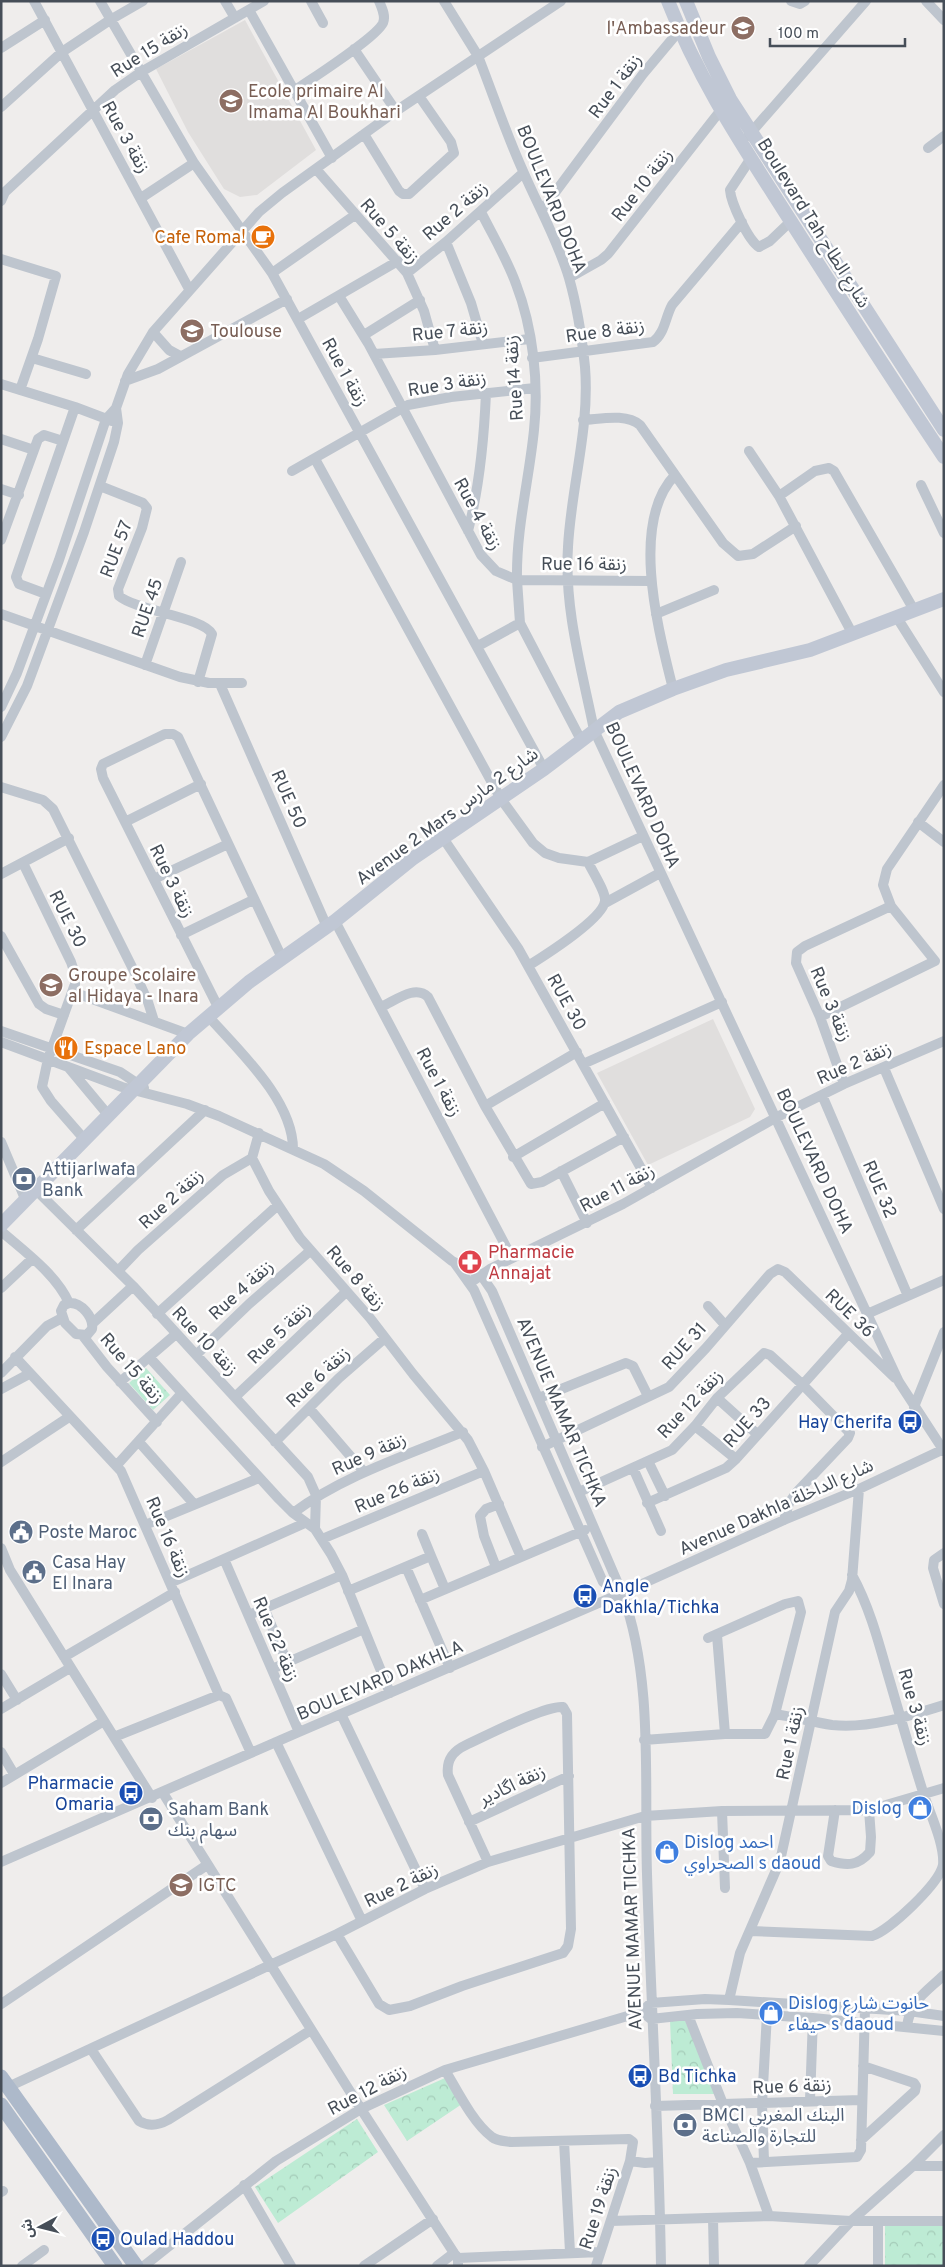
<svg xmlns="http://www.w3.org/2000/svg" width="945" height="2267" viewBox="0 0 945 2267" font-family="Overpass,'Noto Sans Arabic',sans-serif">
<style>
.education{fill:#e0dedd}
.park{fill:url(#park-crowns)}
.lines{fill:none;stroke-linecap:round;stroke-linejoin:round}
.street{stroke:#bec5ce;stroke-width:10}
.secondary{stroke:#c0c7d4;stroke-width:14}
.primary{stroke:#adb9ca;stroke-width:15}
.labels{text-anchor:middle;stroke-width:5;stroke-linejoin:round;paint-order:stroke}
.education-label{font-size:18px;fill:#785e54;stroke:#fff;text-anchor:start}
.street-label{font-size:18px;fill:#464e58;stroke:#fff}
.food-label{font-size:18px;fill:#c56008;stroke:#fff;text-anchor:end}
.service-label{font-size:18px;fill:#4e5e75;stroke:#fff;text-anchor:start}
.health-label{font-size:18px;fill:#be3a42;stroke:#fff;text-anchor:start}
.transit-label{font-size:18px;fill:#164399;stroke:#fff;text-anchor:start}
.shop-label{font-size:18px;fill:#366cbe;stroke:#fff;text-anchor:start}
</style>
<defs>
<pattern id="park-crowns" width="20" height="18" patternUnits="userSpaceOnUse" patternTransform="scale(1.25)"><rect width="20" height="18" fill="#bdebd4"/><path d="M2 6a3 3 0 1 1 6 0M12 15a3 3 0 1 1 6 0" fill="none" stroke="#a4cbb8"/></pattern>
</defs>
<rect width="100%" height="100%" fill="#efedec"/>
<!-- education -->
<path class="education" d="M245 20 316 150 257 195 240 197 224 189 188 132 156 69Z
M713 1019 755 1109 750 1117 648 1165 597 1073Z"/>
<!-- park -->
<path class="park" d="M146 1368 170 1395 153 1410 129 1383Z
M684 2018 716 2094H673L670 2020Z
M445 2078 462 2104 407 2141 384 2105Z
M357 2119 378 2152 278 2223 255 2187Z
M885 2225 944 2226V2266H885Z"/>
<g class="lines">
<!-- street -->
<path class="street" d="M34 1 189 289
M100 1 194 163 272 273 544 769
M225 1 235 18
M311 1 323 23
M444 1 478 56 483 69C496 103 508 138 523 171 538 206 558 241 569 278 577 306 582 338 585 367 590 428 571 487 568 547 564 609 582 670 594 730L899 1382 944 1451
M791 1 800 4 805 1
M926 1 944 20
M249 10 332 158
M1 48 45 20
M354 49 396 111
M294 91C311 79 376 38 383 23 386 16 382 8 379 1
M1 107 62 52 110 20 143 1
M364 134 399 191 403 194H409L454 153 451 142 419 96
M748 136 866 1
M928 148 944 136
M751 158 730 190C731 203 748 240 759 247L770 241 791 221
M316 169 407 273 424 311 435 350
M141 198 194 163
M1 201 5 192 115 90 141 72 264 1
M542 210 643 74 679 31
M481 212C493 236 507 259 516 284 533 328 539 383 534 430 529 480 516 529 517 580L651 581
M446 242 471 303 483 344
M1 259 56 276 38 339 20 390
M272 273 355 215
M407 273 446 242 523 173
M569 278 601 260 608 254 724 106
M339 296 368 343 481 555 496 571 517 580 520 623 581 740
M298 319 398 261
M153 332 169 350 180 356
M364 335 420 300
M374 354 435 350 529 339
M32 358 86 374
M532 358 653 342C665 333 665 318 672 305L742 222
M125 381 158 369 287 299
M1 384 75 407 112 421
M583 420C601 419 626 413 640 425L723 543 738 556 753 554 796 526
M1 439 34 450
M749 451 779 496 852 633
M315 459 501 799 533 843 545 853 559 858 588 862 643 836
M292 471 408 405 451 397 535 388
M921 485 944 533
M100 486 143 503 147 508 142 528 118 589 119 596C137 611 203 617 212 634L198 682
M1 489 19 495
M779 496 815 471 829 468 834 471 914 610
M468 531C480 485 484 439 486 393
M1 540 38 439 44 435 63 441
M46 594 19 584 16 577 75 407
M1 614 180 677 209 683H242
M656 614 714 590
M896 616 944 692
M478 646 520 623
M145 665 181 562
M220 684 327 927
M673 689C659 632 629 523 675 475
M1 707 17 673 59 560 106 419 116 408 128 374 153 332 259 212 282 193 396 111 561 1
M1 737 27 686 84 532 114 442 118 423 116 408
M1 787 43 800 53 809 135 973 148 1002 154 1021
M125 822 201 784
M918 822 944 842
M443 838 518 948 652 1188
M23 863 71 962 75 974V984L48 1059 42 1087 51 1101 85 1140
M1 874 69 838
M154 879 228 844
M605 903 660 873
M335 921 512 1258
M181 935 253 900
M1 936 39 1004 46 1009 64 1015
M528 966C544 956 603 919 605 901 606 892 592 871 588 862
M73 992 188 1034
M218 1007 103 778 101 769 103 764 165 734H173L178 737 282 958
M381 1007C395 1001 415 984 428 997L485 1106 531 1184 542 1182 624 1137
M208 1016C239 1051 293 1100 293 1149
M820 1017 935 961 891 906 883 885 887 869 944 785
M1 1031 120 1072 144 1088
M1 1042 122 1087 187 1104 219 1116 324 1164 364 1191 452 1261 481 1275 492 1291 622 1593C654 1678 644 1784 647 1874 651 2004 659 2135 661 2266
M583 1064 722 1002
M69 1068 109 1116
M884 1068 944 1209
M844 1084 820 1017 796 963 797 952 805 946 891 906
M822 1095 908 1296
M485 1106 577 1052
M259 1133 252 1158 269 1191 300 1238 370 1318 413 1374 468 1440 484 1471 521 1557
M1 1142 26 1201
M513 1157 605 1103
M561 1171 587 1223
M37 1191 133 1286 308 1477 316 1495 315 1529
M76 1230 205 1110
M1 1231C25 1252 56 1274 69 1303
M454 1262 474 1290 603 1582 622 1593
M118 1271 138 1250 223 1175 252 1158
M470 1283 490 1269 623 1204 777 1117 844 1084 944 1041
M1 1288 32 1259
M69 1303C81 1302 94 1317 92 1329L87 1335 76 1334 65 1323 61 1311 64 1305Z
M708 1306 725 1325
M157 1314 278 1205
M867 1314 944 1280
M93 1323 133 1286
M83 1336 107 1367 157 1422
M196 1355 249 1304 310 1251
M15 1357 121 1471 219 1695 226 1698 251 1753
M149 1357 279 1499 293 1513 315 1529 331 1554 342 1575 390 1693
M1 1373 47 1326 62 1318
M120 1382 176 1334
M1 1389 29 1374
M235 1397 346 1292
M539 1398 626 1363 633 1366 648 1396
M717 1398 757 1434
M914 1407 944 1332
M309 1408 364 1472
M695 1426 736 1459
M139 1442 194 1504
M275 1442 339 1378 385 1338
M542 1447 669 1387 706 1348 770 1274 778 1269 785 1272 895 1378
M648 1461 665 1496
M1 1462 69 1417
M117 1465 181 1394
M633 1468 661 1531
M579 1492 672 1450 695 1426 717 1398 764 1353 770 1355 803 1385 850 1433 848 1438 796 1493 789 1503 784 1520
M647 1503 726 1468 736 1459 848 1334
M293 1513C343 1476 405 1456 463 1432
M145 1525 259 1478
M422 1534 431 1556
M322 1539 484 1471
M1 1548 10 1570 152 1798
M944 1553 934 1560 933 1568 944 1604
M224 1559 299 1732
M406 1567 450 1668
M496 1567 484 1536 480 1516 486 1509 499 1504
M170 1583 305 1523
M348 1591 431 1556 445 1589
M420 1600 585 1530
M264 1608 287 1662
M249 1615 342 1575
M717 1635 725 1734
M708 1638 785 1604 798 1601 801 1612 775 1714
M64 1657 175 1592
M272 1669 364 1629
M1 1674 17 1700
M1 1709 70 1668
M341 1714 425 1889
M114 1737 219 1695
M644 1740 725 1734H765L775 1714C794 1717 813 1722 832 1725 869 1729 909 1716 944 1705
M276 1742 362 1921
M1 1752 14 1774
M1 1783 104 1721
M163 1793 361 2109 454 2253 458 2258V2266
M835 1810 828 1856 831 1861C847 1866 858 1866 870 1852L871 1837 869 1810
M722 1811 725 1888
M469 1822 569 1776
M1 1862 299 1732 622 1593 784 1520 859 1489 944 1449
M750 1931 872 1936C890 1930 939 1884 943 1865 945 1844 929 1812 923 1792 910 1751 898 1709 886 1668 877 1636 868 1604 852 1575
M337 1934 379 2004 389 2010 410 2006 462 1986 563 1953 568 1946 571 1929 567 1714 563 1707C545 1705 486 1736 466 1745 453 1751 446 1760 448 1775L488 1862
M729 2000 740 1953 780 1861 835 1612 849 1591 852 1580 859 1489
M1 2004 207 1865
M646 2015 651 2019 697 2014 737 2013 813 2018 944 2031
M688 2015 723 2104 750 2163 769 2216
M907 2026C911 2000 925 1993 944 1975
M91 2049 139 2121C149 2127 159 2125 168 2120L311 2030
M445 2070C457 2090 473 2123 492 2137 497 2141 504 2141 511 2142L629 2139 633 2142 630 2161 645 2163 658 2162
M8 2087 337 1934 425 1889 488 1862 645 1816 722 1811 869 1810 944 1788
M810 2100 813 2018
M655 2106 861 2100
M861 2140 915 2091 916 2086 914 2083 863 2066
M564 2141 570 2252
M764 2161 762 2104 767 2014
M750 2163 857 2157 861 2150 865 2008
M913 2166H944
M244 2185 291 2266
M1 2192 3 2191
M713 2218 714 2266
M611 2221 769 2216 851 2221H944
M458 2258 600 2252
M22 2266 44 2250
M144 2266 276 2161 361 2109 445 2070 641 2012 651 2003 705 1999 729 2000 909 2011 944 2016
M364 2266 433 2219
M437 2266 454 2253
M596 2266 630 2161
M809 2266 851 2221 913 2166 944 2135
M878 2266V2221"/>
<!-- secondary -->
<path class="secondary" d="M668 1C698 78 739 140 783 209 836 292 889 375 944 457
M686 1 709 57 730 99 944 430
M1 1225 188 1034 249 982 335 921 412 859 544 769 619 712 673 689 726 670 810 650 944 599"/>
<!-- primary -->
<path class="primary" d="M1 2077 136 2266
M1 2105 115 2266"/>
</g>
<!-- icons -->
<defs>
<symbol id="school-disc" viewBox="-11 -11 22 22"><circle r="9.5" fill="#8d6e63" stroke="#fff"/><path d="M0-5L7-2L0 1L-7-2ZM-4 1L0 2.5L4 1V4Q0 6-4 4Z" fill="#fff"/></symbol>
<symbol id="cafe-disc" viewBox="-11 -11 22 22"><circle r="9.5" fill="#e8710a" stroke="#fff"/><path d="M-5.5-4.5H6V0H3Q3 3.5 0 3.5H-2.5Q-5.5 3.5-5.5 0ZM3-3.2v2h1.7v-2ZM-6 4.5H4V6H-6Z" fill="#fff"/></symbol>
<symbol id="restaurant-disc" viewBox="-11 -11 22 22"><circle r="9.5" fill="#e8710a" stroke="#fff"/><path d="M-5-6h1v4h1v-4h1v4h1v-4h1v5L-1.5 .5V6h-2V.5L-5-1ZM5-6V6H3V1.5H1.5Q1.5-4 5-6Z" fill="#fff"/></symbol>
<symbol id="bank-disc" viewBox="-11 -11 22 22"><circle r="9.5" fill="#5c6f8a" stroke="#fff"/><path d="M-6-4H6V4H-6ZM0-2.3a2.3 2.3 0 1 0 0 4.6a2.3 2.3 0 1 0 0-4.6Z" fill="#fff"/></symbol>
<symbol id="pharmacy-disc" viewBox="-11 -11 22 22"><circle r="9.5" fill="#e0444e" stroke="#fff"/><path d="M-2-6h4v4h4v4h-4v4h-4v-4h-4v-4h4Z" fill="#fff"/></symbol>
<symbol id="bus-disc" viewBox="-11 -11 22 22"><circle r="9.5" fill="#1a4fb4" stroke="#fff"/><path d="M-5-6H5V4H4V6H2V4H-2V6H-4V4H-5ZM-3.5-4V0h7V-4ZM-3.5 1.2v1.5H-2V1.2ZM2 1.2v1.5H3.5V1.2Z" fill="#fff"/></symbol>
<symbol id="civic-disc" viewBox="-11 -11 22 22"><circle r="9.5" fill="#5c6f8a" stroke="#fff"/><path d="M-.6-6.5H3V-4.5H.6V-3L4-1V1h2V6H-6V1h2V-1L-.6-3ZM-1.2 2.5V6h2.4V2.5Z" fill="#fff"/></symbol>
<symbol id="shop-disc" viewBox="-11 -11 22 22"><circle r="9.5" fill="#3f7fe0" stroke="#fff"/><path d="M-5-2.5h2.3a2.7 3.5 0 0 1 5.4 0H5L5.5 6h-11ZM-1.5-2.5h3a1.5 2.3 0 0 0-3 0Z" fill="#fff"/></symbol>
</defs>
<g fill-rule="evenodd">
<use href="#school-disc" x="729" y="14" width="28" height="28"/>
<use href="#school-disc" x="217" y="87" width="28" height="28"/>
<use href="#cafe-disc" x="249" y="223" width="28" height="28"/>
<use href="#school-disc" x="178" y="317" width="28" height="28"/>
<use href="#school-disc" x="37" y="971" width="28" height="28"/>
<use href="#restaurant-disc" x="52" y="1034" width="28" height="28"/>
<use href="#bank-disc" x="10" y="1165" width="28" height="28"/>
<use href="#pharmacy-disc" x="456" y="1248" width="28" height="28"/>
<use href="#bus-disc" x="896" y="1408" width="28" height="28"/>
<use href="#civic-disc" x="7" y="1518" width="28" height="28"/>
<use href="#civic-disc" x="20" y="1558" width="28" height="28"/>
<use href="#bus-disc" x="571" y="1582" width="28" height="28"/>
<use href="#bus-disc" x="117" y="1779" width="28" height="28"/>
<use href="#shop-disc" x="906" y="1794" width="28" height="28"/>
<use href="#bank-disc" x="137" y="1805" width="28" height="28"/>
<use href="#shop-disc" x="653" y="1838" width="28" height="28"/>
<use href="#school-disc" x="167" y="1871" width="28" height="28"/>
<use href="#shop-disc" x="757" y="1999" width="28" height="28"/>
<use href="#bus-disc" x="626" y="2062" width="28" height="28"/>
<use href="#bank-disc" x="671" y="2111" width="28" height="28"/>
<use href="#bus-disc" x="89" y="2225" width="28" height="28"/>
</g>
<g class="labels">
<!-- education labels -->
<g class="education-label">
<text x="726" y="34" text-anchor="end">l'Ambassadeur</text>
<text x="248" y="97">Ecole primaire Al<tspan x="248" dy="21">Imama Al Boukhari</tspan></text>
<text x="210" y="337">Toulouse</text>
<text x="68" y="981">Groupe Scolaire<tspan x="68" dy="21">al Hidaya - Inara</tspan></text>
<text x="198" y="1891">IGTC</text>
</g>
<!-- street labels -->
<g class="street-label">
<text transform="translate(149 50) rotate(-32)" y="6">Rue 15 زنقة</text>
<text transform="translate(615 86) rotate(-53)" y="6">Rue 1 زنقة</text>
<text transform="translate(126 137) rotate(61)" y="6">Rue 3 زنقة</text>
<text transform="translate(642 185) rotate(-52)" y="6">Rue 10 زنقة</text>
<text transform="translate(552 199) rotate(68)" y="6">BOULEVARD DOHA</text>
<text transform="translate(455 211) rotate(-41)" y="6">Rue 2 زنقة</text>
<text transform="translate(814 223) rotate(58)" y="6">Boulevard Tah شارع الطاح</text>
<text transform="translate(390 231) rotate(49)" y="6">Rue 5 زنقة</text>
<text transform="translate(450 331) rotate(-6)" y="6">Rue 7 زنقة</text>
<text transform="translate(605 331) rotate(-8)" y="6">Rue 8 زنقة</text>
<text transform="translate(345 372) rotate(61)" y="6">Rue 1 زنقة</text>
<text transform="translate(514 378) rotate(-94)" y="6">Rue 14 زنقة</text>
<text transform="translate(447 384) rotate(-9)" y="6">Rue 3 زنقة</text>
<text transform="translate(478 514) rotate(61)" y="6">Rue 4 زنقة</text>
<text transform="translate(116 549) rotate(-69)" y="6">RUE 57</text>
<text x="584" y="570">Rue 16 زنقة</text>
<text transform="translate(147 608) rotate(-71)" y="6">RUE 45</text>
<text transform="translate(643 795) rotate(66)" y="6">BOULEVARD DOHA</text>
<text transform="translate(289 799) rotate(66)" y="6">RUE 50</text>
<text transform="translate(447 816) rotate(-36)" y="6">Avenue 2 Mars شارع 2 مارس</text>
<text transform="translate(172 881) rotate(64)" y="6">Rue 3 زنقة</text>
<text transform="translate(68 919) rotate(63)" y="6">RUE 30</text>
<text transform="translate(567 1002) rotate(61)" y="6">RUE 30</text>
<text transform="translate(831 1004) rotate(67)" y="6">Rue 3 زنقة</text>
<text transform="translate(854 1063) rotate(-24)" y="6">Rue 2 زنقة</text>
<text transform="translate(439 1082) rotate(62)" y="6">Rue 1 زنقة</text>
<text transform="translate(815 1161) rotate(65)" y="6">BOULEVARD DOHA</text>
<text transform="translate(617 1188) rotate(-28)" y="6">Rue 11 زنقة</text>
<text transform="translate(880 1189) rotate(67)" y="6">RUE 32</text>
<text transform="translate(171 1199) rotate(-42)" y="6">Rue 2 زنقة</text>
<text transform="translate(356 1278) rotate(49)" y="6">Rue 8 زنقة</text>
<text transform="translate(241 1290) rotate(-42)" y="6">Rue 4 زنقة</text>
<text transform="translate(850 1313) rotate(44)" y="6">RUE 36</text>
<text transform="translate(279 1333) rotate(-44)" y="6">Rue 5 زنقة</text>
<text transform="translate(205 1341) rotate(47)" y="6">Rue 10 زنقة</text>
<text transform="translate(684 1346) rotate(-48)" y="6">RUE 31</text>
<text transform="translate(132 1368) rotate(49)" y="6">Rue 15 زنقة</text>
<text transform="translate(318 1377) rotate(-43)" y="6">Rue 6 زنقة</text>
<text transform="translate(690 1404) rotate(-47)" y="6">Rue 12 زنقة</text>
<text transform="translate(562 1412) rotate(67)" y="6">AVENUE MAMAR TICHKA</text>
<text transform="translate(747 1422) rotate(-48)" y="6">RUE 33</text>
<text transform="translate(369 1454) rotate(-24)" y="6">Rue 9 زنقة</text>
<text transform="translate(397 1490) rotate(-23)" y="6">Rue 26 زنقة</text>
<text transform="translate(776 1507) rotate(-24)" y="6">Avenue Dakhla شارع الداخلة</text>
<text transform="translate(168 1537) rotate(67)" y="6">Rue 16 زنقة</text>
<text transform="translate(276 1639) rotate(67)" y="6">Rue 22 زنقة</text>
<text transform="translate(380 1680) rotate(-23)" y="6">BOULEVARD DAKHLA</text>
<text transform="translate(915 1707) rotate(74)" y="6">Rue 3 زنقة</text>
<text transform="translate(790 1743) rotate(-78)" y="6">Rue 1 زنقة</text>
<text transform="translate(512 1785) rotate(-25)" y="6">زنقة اگادير</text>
<text transform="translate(401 1885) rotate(-26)" y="6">Rue 2 زنقة</text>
<text transform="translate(632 1929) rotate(-92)" y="6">AVENUE MAMAR TICHKA</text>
<text transform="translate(792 2086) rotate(-2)" y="6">Rue 6 زنقة</text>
<text transform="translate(367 2090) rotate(-28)" y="6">Rue 12 زنقة</text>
<text transform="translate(598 2208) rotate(-72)" y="6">Rue 19 زنقة</text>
</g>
<!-- food labels -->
<g class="food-label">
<text x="246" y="243">Cafe Roma!</text>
<text x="84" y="1054" text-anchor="start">Espace Lano</text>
</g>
<!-- service labels -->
<g class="service-label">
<text x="42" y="1175">Attijarlwafa<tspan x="42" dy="21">Bank</tspan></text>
<text x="38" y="1538">Poste Maroc</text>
<text x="52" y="1568">Casa Hay<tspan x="52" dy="21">El Inara</tspan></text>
<text x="168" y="1815">Saham Bank<tspan x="168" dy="21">سهام بنك</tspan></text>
<text x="702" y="2121">BMCI البنك المغربي<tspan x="702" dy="21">للتجارة والصناعة</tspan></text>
</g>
<!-- health labels -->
<g class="health-label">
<text x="488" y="1258">Pharmacie<tspan x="488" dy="21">Annajat</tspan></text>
</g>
<!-- transit labels -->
<g class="transit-label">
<text x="892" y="1428" text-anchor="end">Hay Cherifa</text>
<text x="602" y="1592">Angle<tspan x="602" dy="21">Dakhla/Tichka</tspan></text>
<text x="114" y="1789" text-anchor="end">Pharmacie<tspan x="114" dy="21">Omaria</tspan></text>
<text x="658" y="2082">Bd Tichka</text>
<text x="120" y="2245">Oulad Haddou</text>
</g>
<!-- shop labels -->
<g class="shop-label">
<text x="902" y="1814" text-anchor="end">Dislog</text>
<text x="684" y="1848">Dislog احمد<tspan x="684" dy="21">الصحراوي s daoud</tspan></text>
<text x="788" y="2009">Dislog حانوت شارع<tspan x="788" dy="21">حيفاء s daoud</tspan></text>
</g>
</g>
<!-- border -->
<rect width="945" height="2267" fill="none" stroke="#464e58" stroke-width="5"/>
<!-- north arrow -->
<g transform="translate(40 2227) rotate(263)" stroke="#ffffff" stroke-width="4" paint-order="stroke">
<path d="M0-4L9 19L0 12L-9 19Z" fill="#464e58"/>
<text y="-8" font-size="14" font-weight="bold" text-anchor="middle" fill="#464e58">ش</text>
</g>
<!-- scale -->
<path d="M770 38v8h135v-8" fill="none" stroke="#464e58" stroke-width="2.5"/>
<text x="778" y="38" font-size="15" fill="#464e58" stroke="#ffffff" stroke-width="4" paint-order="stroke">100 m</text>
</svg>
